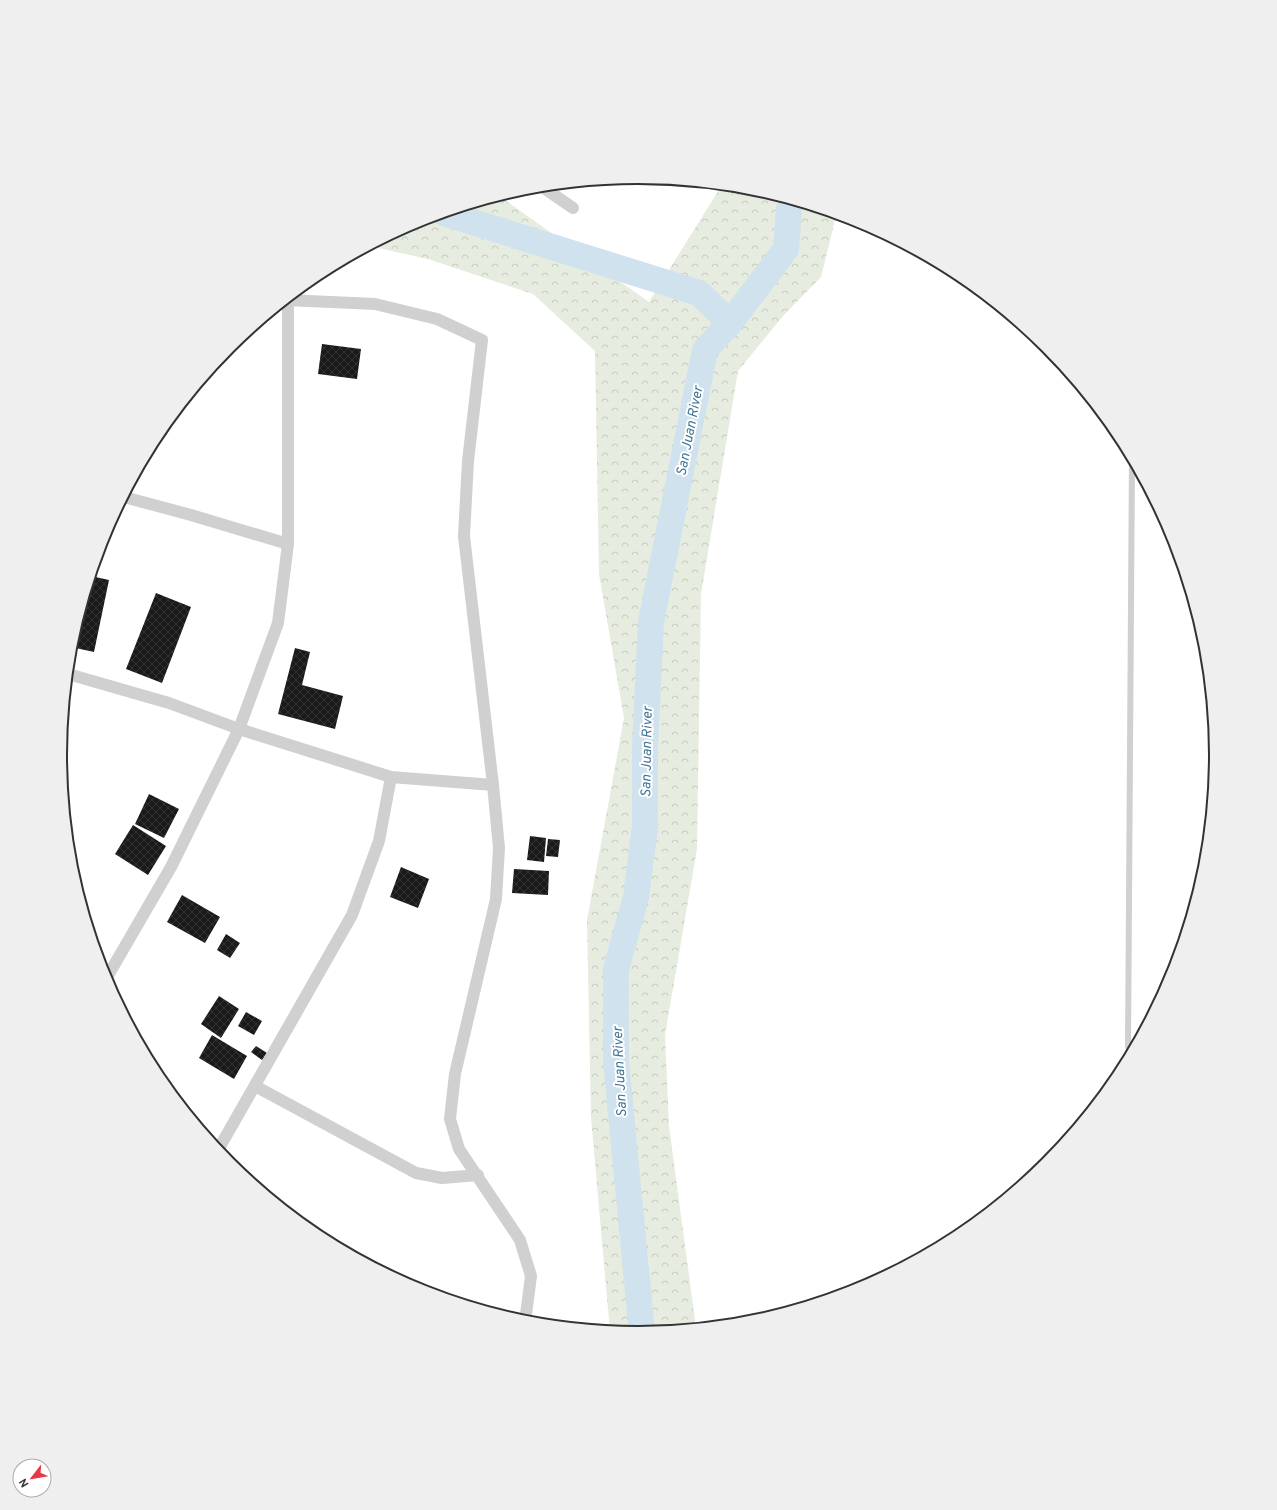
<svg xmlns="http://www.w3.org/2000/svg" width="1277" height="1510" viewBox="0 0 1277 1510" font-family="Overpass,sans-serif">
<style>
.forest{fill:url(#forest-crowns)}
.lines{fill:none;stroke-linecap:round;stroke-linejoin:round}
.river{stroke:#cfe2ee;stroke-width:26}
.building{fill:url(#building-cross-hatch)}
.service{stroke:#d0d0d0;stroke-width:6}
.minor{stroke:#d0d0d0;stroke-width:12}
.labels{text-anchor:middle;stroke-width:4;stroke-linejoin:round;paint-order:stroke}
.water-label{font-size:14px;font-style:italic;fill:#3f7597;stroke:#fff}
.rim{fill:none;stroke:#333;stroke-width:2}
</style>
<defs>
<pattern id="forest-crowns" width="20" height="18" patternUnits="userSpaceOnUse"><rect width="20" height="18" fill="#e6ecdf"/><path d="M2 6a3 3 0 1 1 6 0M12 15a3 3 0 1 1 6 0" fill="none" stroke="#c6cbc0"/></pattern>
<pattern id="building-cross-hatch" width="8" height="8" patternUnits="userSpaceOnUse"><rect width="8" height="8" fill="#1a1a1a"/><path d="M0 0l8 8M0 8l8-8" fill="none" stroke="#333"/></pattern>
</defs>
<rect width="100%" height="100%" fill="#fff"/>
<!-- forest -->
<path class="forest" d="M722 185 752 188 836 213V216L821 277 783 316 738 371 701 594 697 849 665 1035 669 1126 696 1328 638 1333 610 1331 591 1117 587 920 624 718 599 574 595 351 533 294 428 259 369 246 417 220 499 196 649 302Z"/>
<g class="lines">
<!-- river -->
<path class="river" d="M444 213 699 293 730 323
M642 1333 616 1062V969L636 897 645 826V746L651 622 705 350 730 323 786 249 789 209 791 200"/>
</g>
<!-- building -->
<path class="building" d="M322 344 361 349 357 379 318 374Z
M91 576 109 580 94 652 71 647Z
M156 593 191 607 162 683 126 669Z
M295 648 310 652 302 685 343 696 335 729 278 714Z
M149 794 179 809 164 838 135 824Z
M133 825 166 846 148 875 115 854Z
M530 836 546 838 544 862 527 860Z
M548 839 560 840 558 857 546 856Z
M401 867 429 879 418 908 390 897Z
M514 869 549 871 548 895 512 893Z
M182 895 220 917 205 943 167 922Z
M226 934 240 943 230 958 217 950Z
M219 996 239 1009 221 1038 201 1024Z
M246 1012 262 1021 254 1035 238 1026Z
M212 1035 247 1056 234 1079 199 1058Z
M256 1046 267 1053 262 1060 251 1052Z"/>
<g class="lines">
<!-- service -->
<path class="service" d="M1132 1053 1128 1047 1132 457"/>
<!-- minor -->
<path class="minor" d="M541 186 573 208
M286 300 375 304 437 319 482 340 468 461 464 536 493 785 499 848 496 899 455 1074 450 1119 459 1149 520 1240 531 1276 525 1322
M124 497 191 515 288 544
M68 674 169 703 239 729 391 777 493 785
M106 979 171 867 239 729 278 623 288 544V299
M255 1086 416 1173 442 1178 478 1175
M218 1150 352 915 379 841 391 777"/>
</g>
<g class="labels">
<!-- water labels -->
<g class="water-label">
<text transform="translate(689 431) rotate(-79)" y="5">San Juan River</text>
<text transform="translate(646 752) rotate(-89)" y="5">San Juan River</text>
<text transform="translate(619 1072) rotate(-93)" y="5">San Juan River</text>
</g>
</g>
<!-- crop -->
<path d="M0 0H1277V1510H0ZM67 755a571 571 0 1 1 1142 0a571 571 0 1 1-1142 0Z" fill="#efefef" fill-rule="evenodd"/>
<path class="rim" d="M67 755a571 571 0 1 1 1142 0a571 571 0 1 1-1142 0Z"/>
<!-- north arrow -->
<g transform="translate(32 1478) rotate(239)"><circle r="19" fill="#ffffff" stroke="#adadad"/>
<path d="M0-3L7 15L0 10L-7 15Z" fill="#e63946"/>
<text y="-6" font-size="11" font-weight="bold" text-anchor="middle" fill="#333333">N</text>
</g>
</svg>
